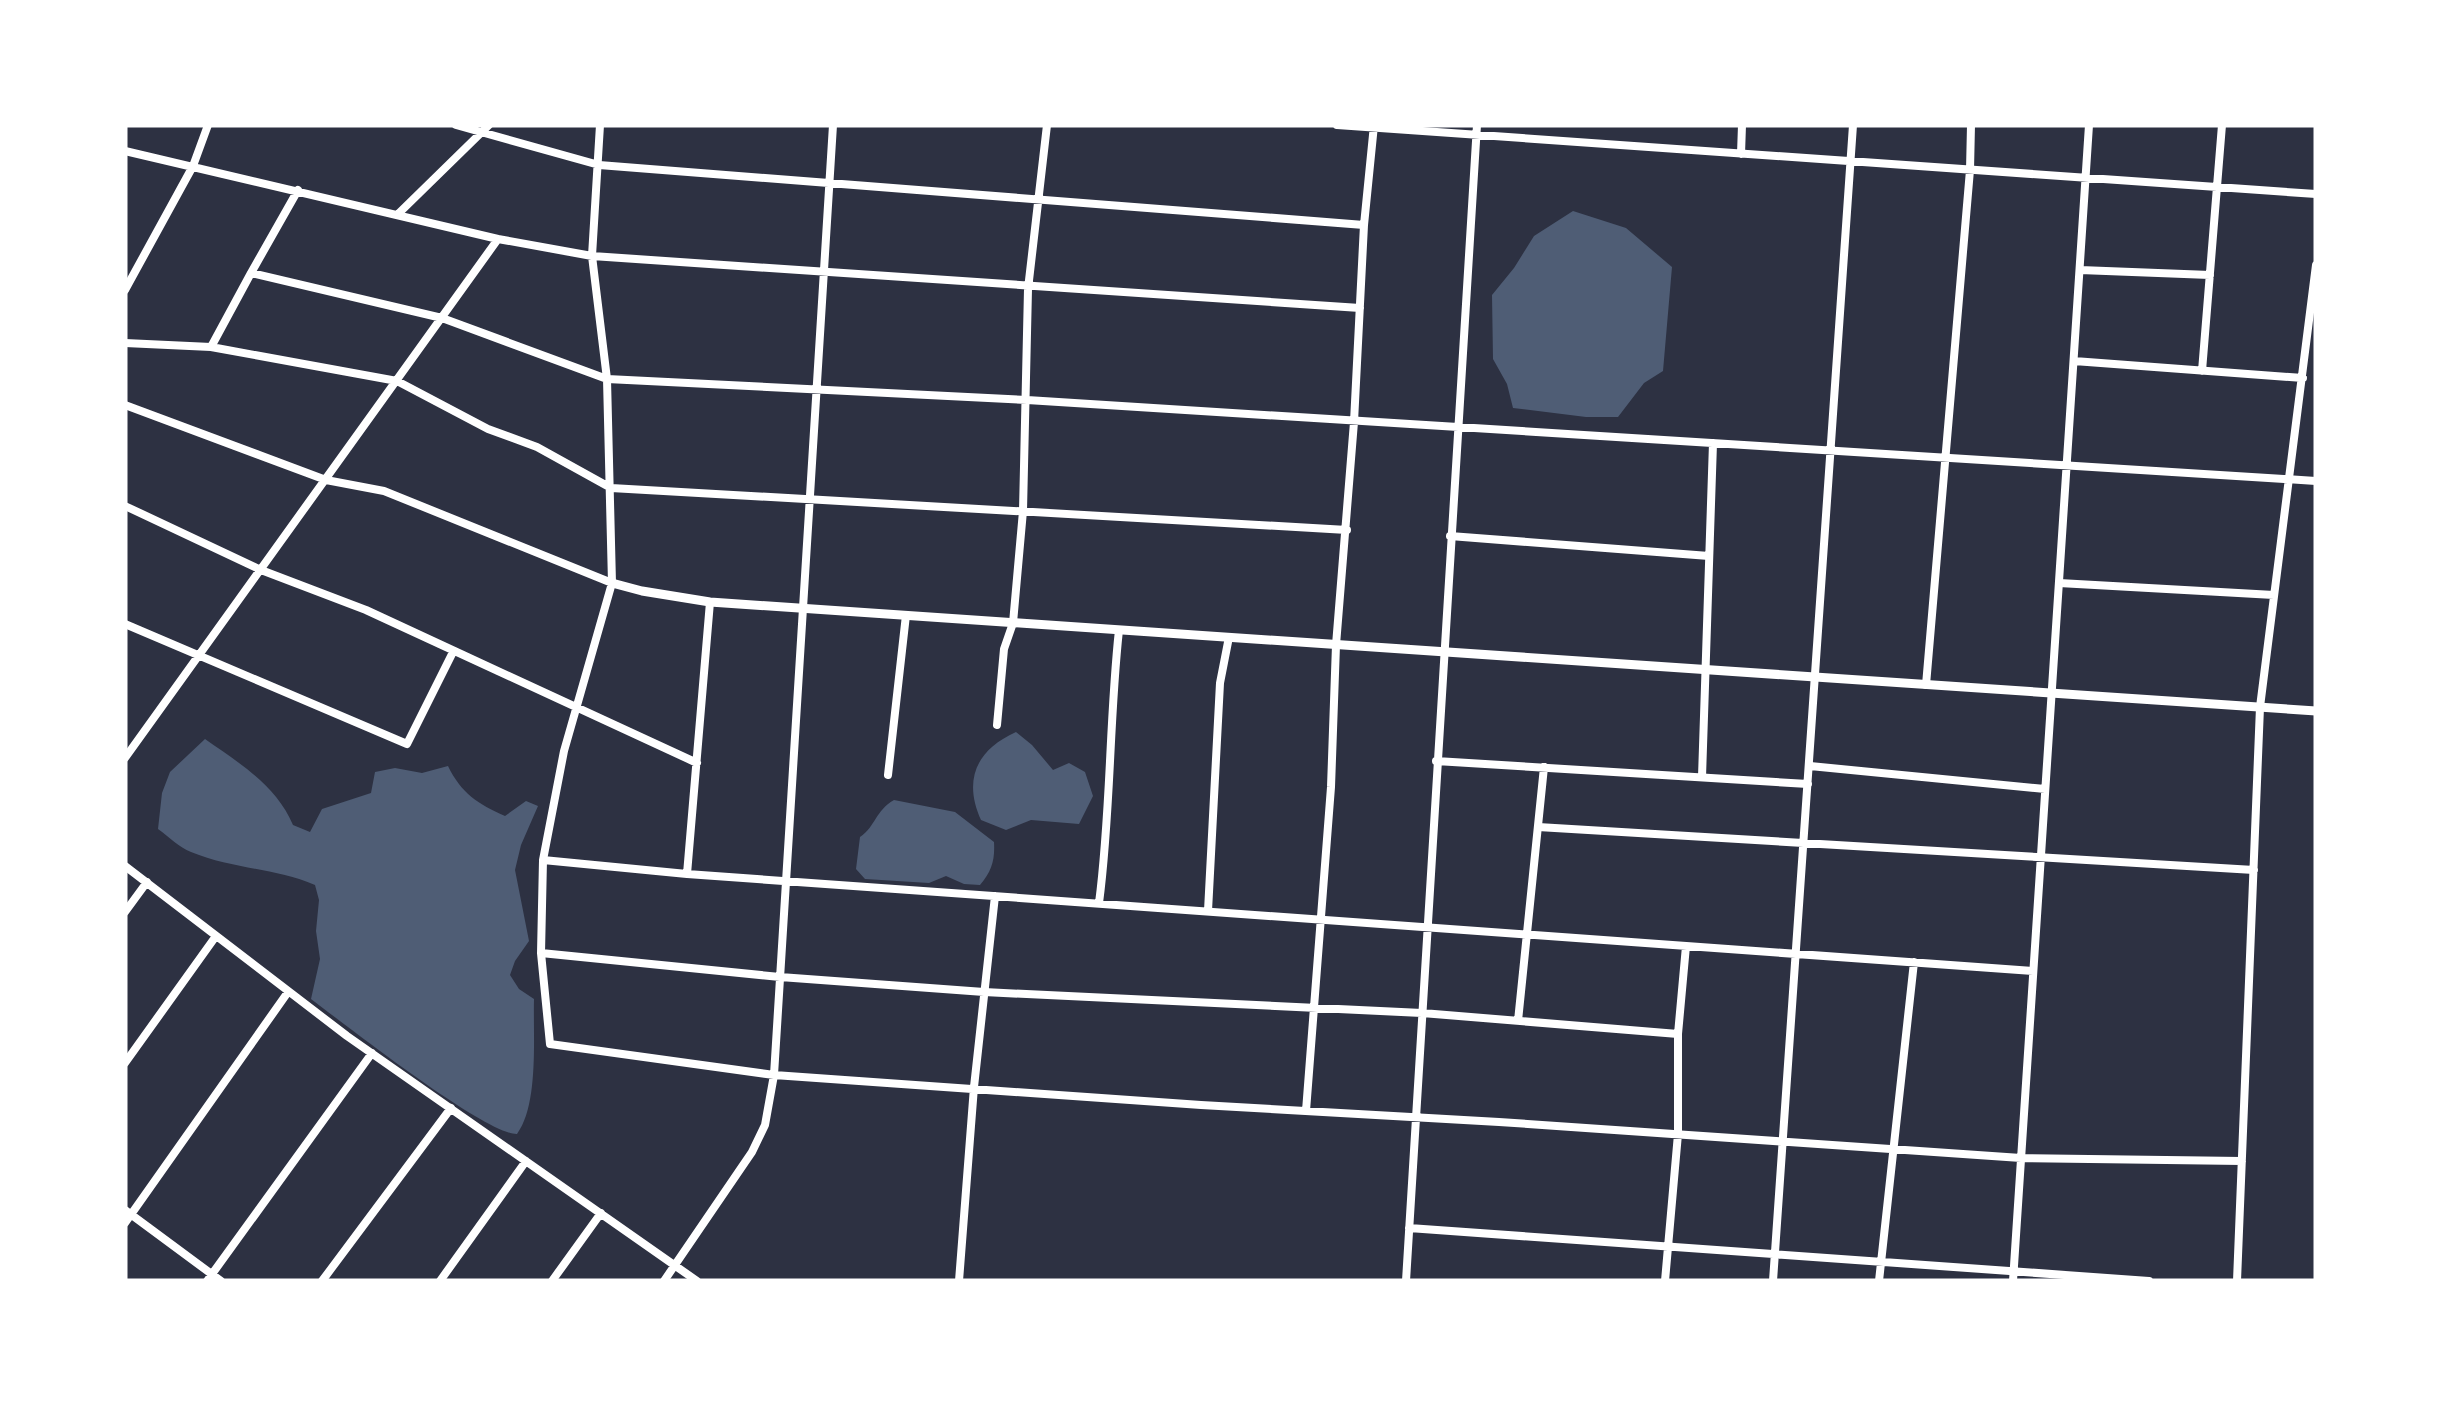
<svg xmlns="http://www.w3.org/2000/svg" width="2441" height="1406" viewBox="0 0 2441 1406" font-family="'Noto Serif',serif">
<style>
.water{fill:#4f5d75}
.lines{fill:none;stroke-linecap:round;stroke-linejoin:round}
.minor{stroke:#fff;stroke-width:8}
.tertiary{stroke:#fff;stroke-width:9}
</style>
<rect width="100%" height="100%" fill="#2d3142"/>
<!-- water -->
<path class="water" d="M1573 211 1626 228 1672 267 1663 371 1644 383 1618 417H1586L1513 408 1507 384 1493 359 1492 295 1514 268 1534 236Z
M1016 732 1032 745 1053 770 1069 763 1085 772 1093 796 1079 824 1031 820 1006 830 981 820C963 780 976 750 1016 732Z
M205 739C239 763 276 785 293 825L310 832 322 809 371 793 375 772 395 768 422 773 448 766C461 793 478 804 505 816L526 801 538 806 521 845 515 870 529 941 515 961 510 975 519 989 534 999C533 1037 539 1104 517 1134 486 1135 343 1023 311 999L320 959 316 931 319 900 315 885C275 868 232 869 191 852 179 847 169 837 158 829L162 793 170 772Z
M894 800 955 812 994 842C995 860 992 871 980 885L964 884 946 876 929 883 865 879 856 869 860 837C876 826 875 811 894 800Z"/>
<g class="lines">
<!-- minor -->
<path class="minor" d="M456 125 599 165 1364 225
M600 125 592 256 607 379 612 583 564 751 543 860 541 953 550 1044 774 1075 1201 1105 1499 1122 2021 1158 2242 1161
M1337 125 2316 194
M125 151 498 239 592 256 1360 308
M1741 154 1742 125
M397 215 489 125
M2080 270 2210 275
M251 273 298 190
M125 290 193 166 208 125
M125 343 211 347 251 273 442 318 607 379 1027 400 2316 481
M211 347 397 381 488 429 537 447 611 488 1347 530
M2074 361 2303 378
M2202 371 2222 125
M125 405 326 480 384 491 612 583
M125 506 261 570 366 610 697 763
M1450 536 1709 556
M2059 583 2274 595
M125 624 407 744 453 652
M1926 685 1970 170 1971 125
M997 725 1004 649 1013 623 1023 511 1028 289 1047 125
M125 758 498 239
M1436 761 1808 784
M1810 766 2045 789
M888 775 906 615
M1702 777 1713 443
M1538 827 2254 870
M543 860 687 874 2033 971
M125 866 347 1036 697 1281
M687 874 710 602
M1099 903C1111 812 1109 721 1119 630
M1208 911 1220 683 1229 637
M125 912 147 882
M541 953 780 977 984 992 1422 1013 1678 1034
M1518 1021 1544 767
M125 1063 216 936
M1306 1111 1331 787 1336 645 1354 422 1364 225 1374 125
M125 1210 221 1281
M125 1223 288 992
M1409 1228 2149 1281
M207 1281 372 1053
M322 1281 451 1108
M440 1281 526 1161
M552 1281 601 1213
M664 1281 752 1152 765 1125 774 1075 833 125
M959 1281 974 1087 995 896
M1406 1281 1477 125
M1665 1281 1678 1134V1034L1686 946
M1773 1281 1853 125
M1879 1281 1914 962
M2013 1281 2089 125
M2237 1281 2260 707 2316 265"/>
<!-- tertiary -->
<path class="tertiary" d="M612 583 642 591 710 602 2316 711"/>
</g>
<!-- border -->
<rect width="2441" height="1406" fill="none" stroke="#ffffff" stroke-width="255"/>
</svg>
